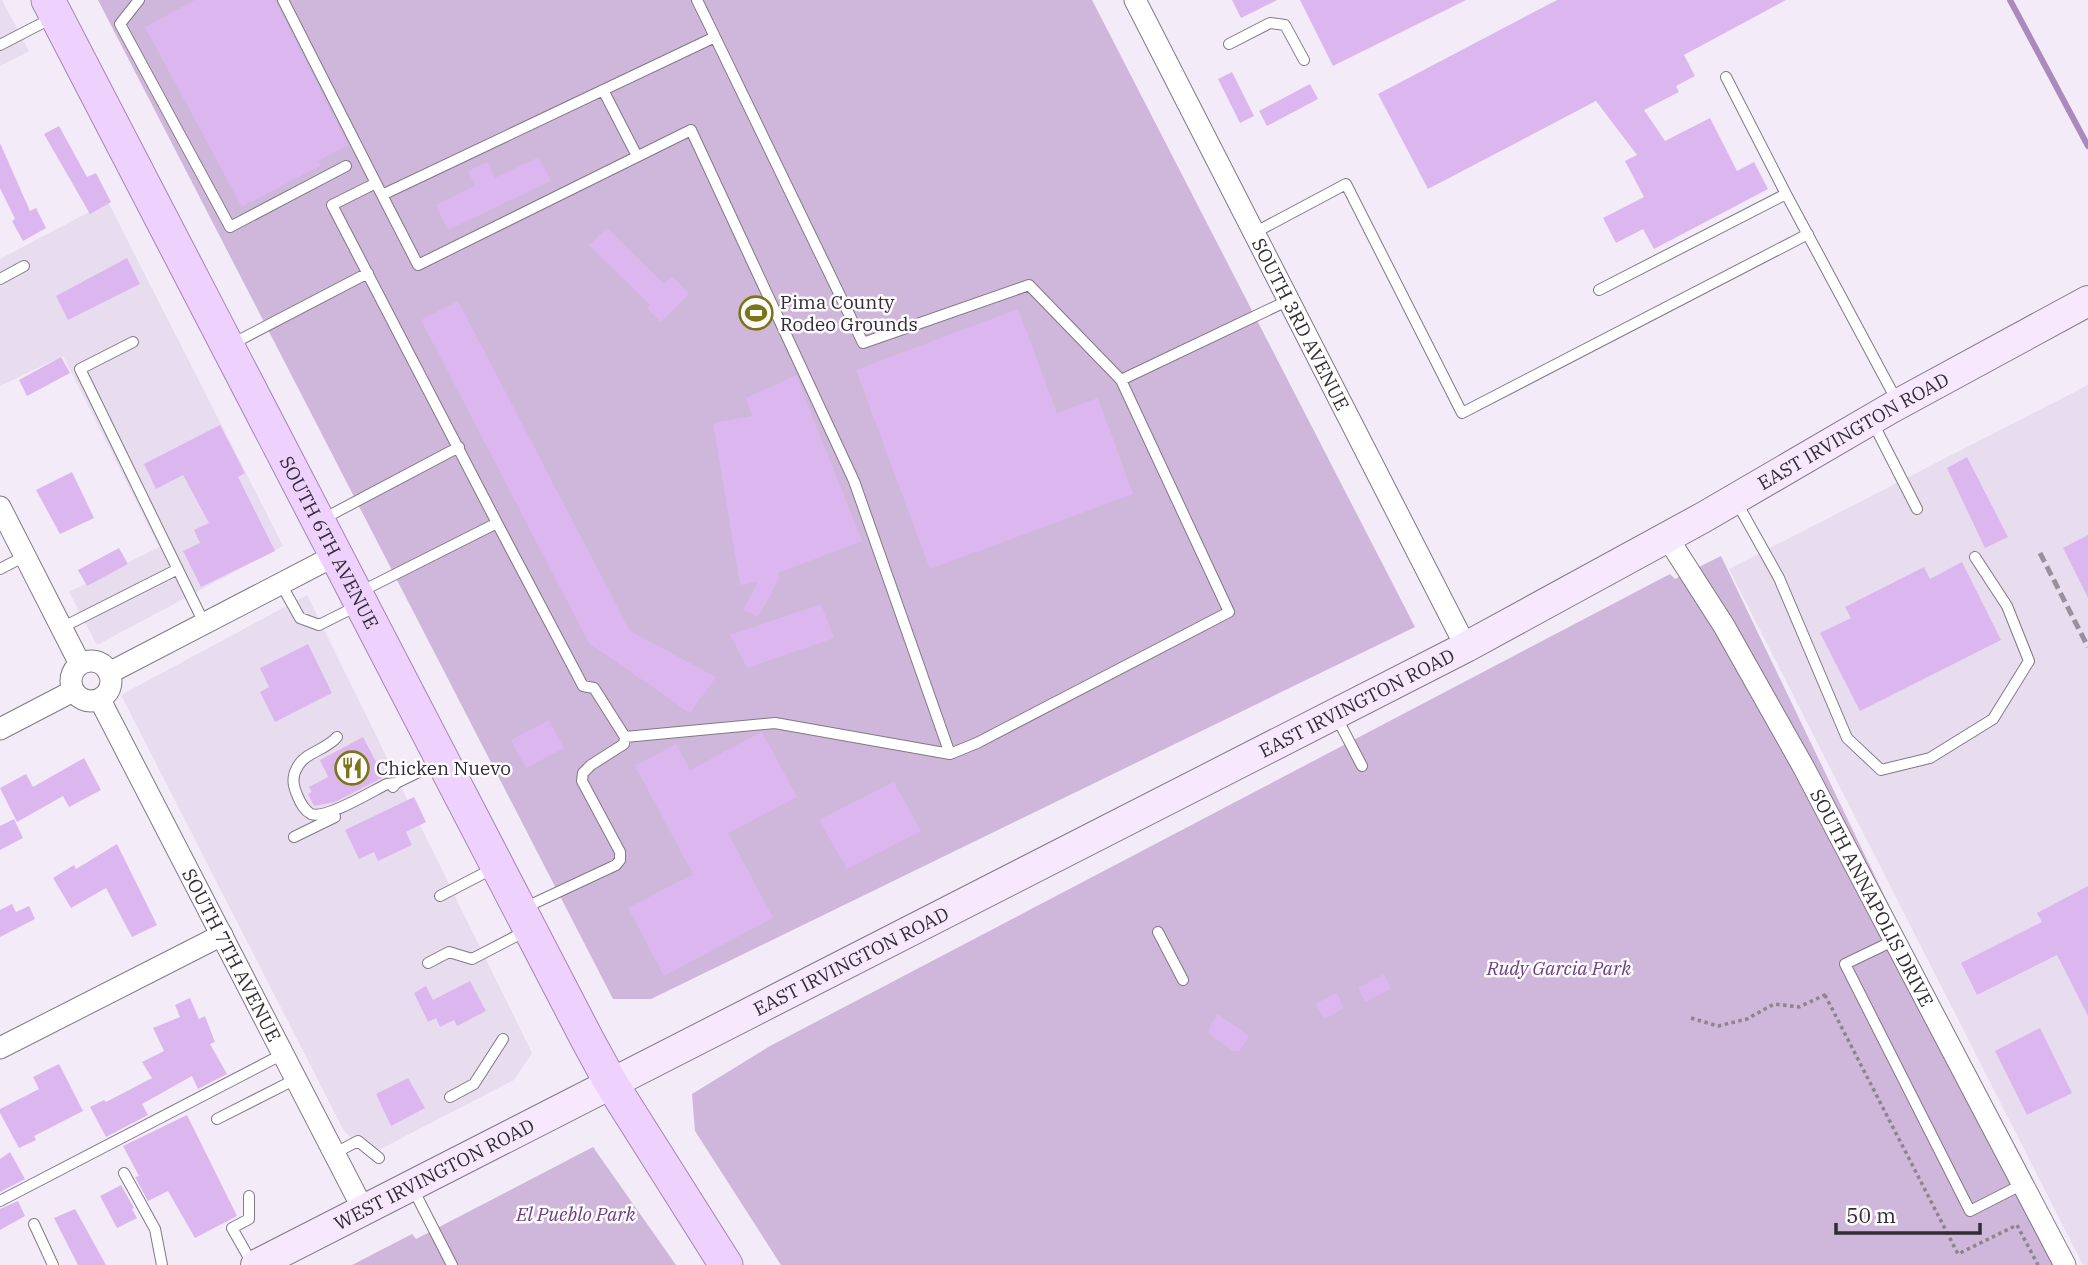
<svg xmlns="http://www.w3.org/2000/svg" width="2088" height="1265" viewBox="0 0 2088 1265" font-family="'IBM Plex Serif',serif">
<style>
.built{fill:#e8dcef}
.green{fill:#cfb6db}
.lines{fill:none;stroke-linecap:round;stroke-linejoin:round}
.stream{stroke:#ac89bd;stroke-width:6}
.building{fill:#dcb7ef}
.lane-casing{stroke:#817985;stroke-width:12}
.street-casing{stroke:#817985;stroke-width:23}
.secondary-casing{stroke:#817985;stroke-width:32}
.primary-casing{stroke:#a684b6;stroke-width:35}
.path{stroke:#8b858d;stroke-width:3.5;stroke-dasharray:3.5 3.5;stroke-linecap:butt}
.lane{stroke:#fff;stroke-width:10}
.street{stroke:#fff;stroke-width:21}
.secondary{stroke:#f7e8fe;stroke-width:30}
.primary{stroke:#efd1fe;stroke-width:33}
.rail{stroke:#97919b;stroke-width:5;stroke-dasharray:10 5;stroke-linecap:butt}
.labels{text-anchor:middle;stroke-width:5;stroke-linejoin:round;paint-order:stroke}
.poi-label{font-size:19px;fill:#312d32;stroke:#fdfbfd;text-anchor:start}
.street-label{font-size:19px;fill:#312d32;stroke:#fdfbfd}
.park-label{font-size:19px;font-style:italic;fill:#6c3e80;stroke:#fdfbfd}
</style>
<rect width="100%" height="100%" fill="#f3ebf8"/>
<!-- built -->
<path class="built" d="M0 0H2L29 51 0 66Z
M108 202 283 546 97 645 69 592 159 547 63 356 0 386V259Z
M2088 385V1265H2083L1729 569Z
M307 595 532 1053 514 1080 367 1156 343 1129 121 695Z"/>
<!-- green -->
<path class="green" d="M98 0H1092L1415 627 651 999H613Z
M1721 556 2062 1265H781L695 1131 692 1094 770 1046 1670 574 1675 579Z
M593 1147 676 1265H352L412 1234 416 1239Z"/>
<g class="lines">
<!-- stream -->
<path class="stream" d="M2010 0 2088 146"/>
</g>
<!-- building -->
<path class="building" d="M195 0H275L348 145 318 161 321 165 242 207 145 27Z
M1232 0H1277L1241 18Z
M1300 0H1466L1333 66Z
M1557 0H1786L1684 55 1695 76 1676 86 1679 92 1644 110 1665 141 1710 118 1737 171 1754 162 1768 189 1654 249 1643 229 1616 243 1603 218 1644 197 1625 161 1637 155 1596 101 1428 189 1378 94Z
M1232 72 1254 116 1240 123 1218 79Z
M1310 84 1318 99 1267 126 1259 111Z
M59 126 87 177 96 173 111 202 90 214 44 134Z
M0 143 30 211 36 208 46 228 23 241 12 221 15 219 0 188Z
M539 157 551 181 448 230 436 205 475 186 468 171 487 162 495 178Z
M607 228 664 284 672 276 689 294 661 322 647 308 650 305 589 245Z
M127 258 140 284 68 320 56 296Z
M458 301 630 631 716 677 690 713 589 643 421 320Z
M1018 309 1057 413 1098 398 1133 494 930 569 856 370Z
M61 357 70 373 27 396 19 380Z
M796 375 862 541 778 573 779 579 758 617 743 610 758 582 740 585 713 423 752 416 746 398Z
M220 425 245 473 238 477 275 551 201 587 183 551 200 543 194 530 209 523 183 475 156 489 144 464Z
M1967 457 2008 537 1985 548 1947 468Z
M72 472 94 518 60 534 36 490Z
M2088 535V598L2063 548Z
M119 548 128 564 87 586 78 570Z
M1962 562 2001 640 1860 711 1820 633 1851 618 1845 607 1924 567 1930 579Z
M821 604 834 638 747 668 730 635Z
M308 644 332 693 275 722 260 692 269 687 260 668Z
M549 720 564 748 526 768 511 740Z
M762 732 797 797 728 833 773 918 664 976 628 908 693 874 635 766 676 744 690 770Z
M363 737 384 777 335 802 314 806 308 794 312 792 309 787 328 777 320 760Z
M84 758 101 790 69 807 63 796 17 822 0 788 26 774 33 787Z
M894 782 921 831 847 869 819 820Z
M414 797 426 822 406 832 412 845 378 861 374 852 359 859 345 830Z
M14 819 23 838 0 850V826Z
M117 844 157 925 132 937 106 888 71 908 53 878 74 865 76 869Z
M2088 886V1016L2057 955 1977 995 1961 963 2042 922 2037 913Z
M12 904 16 912 29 906 35 919 0 937V910Z
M1384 974 1391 989 1365 1002 1358 988Z
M470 981 486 1011 457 1026 454 1020 440 1027 436 1018 428 1022 414 993 426 986 433 1000Z
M1337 993 1344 1008 1324 1019 1315 1004Z
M190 998 199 1019 205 1016 215 1042 210 1044 227 1074 198 1089 192 1076 142 1104 148 1115 106 1137 90 1107 104 1100 106 1102 152 1078 142 1062 164 1051 153 1028 180 1017 175 1005Z
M1218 1014 1249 1036 1239 1051H1233L1209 1034V1028Z
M2040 1028 2072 1093 2027 1115 1995 1051Z
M59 1064 83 1111 34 1136 36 1140 19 1148 0 1113V1109L39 1089 33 1077Z
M408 1078 425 1108 391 1126 376 1094Z
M187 1115 237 1216 195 1238 168 1191 148 1201 135 1177 139 1176 123 1146Z
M10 1152 25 1179 0 1192V1159Z
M121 1185 134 1208 132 1209 137 1218 117 1228 100 1196Z
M18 1201 25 1216 0 1230V1209Z
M75 1209 106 1265H78L54 1218Z"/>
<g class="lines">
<defs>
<path id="lane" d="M139 0 120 24 230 227 346 166
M283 0 382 195 715 37 697 0
M715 37 863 343 1029 285 1121 380
M1229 44 1270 23 1285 25 1304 60
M0 45 54 17
M1726 77 1786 194
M603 90 637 156
M382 195 418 265 691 130 854 481 950 754 977 743 1229 612 1121 380 1289 300
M1254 233 1346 184 1462 413 1808 234
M0 279 24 266
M1599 290 1786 194 1897 401
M133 342 80 369 204 623
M230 345 368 273
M1872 421 1917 509
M1736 501 1779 578 1847 738 1881 770 1930 758 1993 719 2029 661 2007 606 1975 557
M321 520 459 447
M497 523 583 686 594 688 625 737 624 744 591 765 583 773 582 781 620 852V860L616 865 524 908
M0 569 25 556
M281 584 300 618 319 625 357 606
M360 592 497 523 332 205 376 183
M61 628 176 570
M1336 716 1362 766
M337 737C326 750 306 752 298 766 291 777 293 786 298 797 301 804 304 810 311 814 326 820 372 791 387 784L396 783
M625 737 775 723 950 754
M393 787 396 783 439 762
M294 837 335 817
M440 896 494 868
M1158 932 1183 980
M1895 940 1845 964 1970 1211 2023 1184
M428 963 449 952 472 959 526 931
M450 1097 474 1084 503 1039
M217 1119 296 1079
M335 1153 358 1141 379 1158
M124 1173 155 1229 162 1265
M412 1187 452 1265
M249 1196V1219L232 1228 253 1265
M0 1201 283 1054
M34 1224 53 1265"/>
<g id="street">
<path id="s1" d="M1135 0 1466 647"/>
<path d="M0 507 80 664"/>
<path id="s2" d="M1667 537 1724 626 1804 768 2065 1265"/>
<circle cx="91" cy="681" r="20"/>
<path d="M109 673 336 555"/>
<path id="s3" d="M100 700 363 1209"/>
<path d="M0 729 73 691"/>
<path d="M0 1048 222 935"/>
</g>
<g id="secondary">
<path id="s4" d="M256 1265 1466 647 1704 517 1891 408 2088 301"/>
</g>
<g id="primary">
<path id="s5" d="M48 0 587 1039 611 1083 726 1265"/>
</g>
</defs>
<!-- lane casing -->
<use href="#lane" class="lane-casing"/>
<!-- street casing -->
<use href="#street" class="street-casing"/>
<!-- secondary casing -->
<use href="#secondary" class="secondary-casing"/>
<!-- primary casing -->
<use href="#primary" class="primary-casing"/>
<!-- path -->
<path class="path" d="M1825 995 1958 1254 2017 1225 2038 1265
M1691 1018 1718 1026 1747 1019 1774 1004 1799 1007 1829 993"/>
<!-- lane -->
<use href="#lane" class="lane"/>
<!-- street -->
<use href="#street" class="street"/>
<!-- secondary -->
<use href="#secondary" class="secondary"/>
<!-- primary -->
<use href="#primary" class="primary"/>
<!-- rail -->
<path class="rail" d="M2040 553 2088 647"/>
</g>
<!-- icons -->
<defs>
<symbol id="stadium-ring" viewBox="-11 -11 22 22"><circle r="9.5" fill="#fdfbfd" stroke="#7c7518" stroke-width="1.5"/><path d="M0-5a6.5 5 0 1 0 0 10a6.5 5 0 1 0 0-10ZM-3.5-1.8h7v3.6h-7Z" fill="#7c7518"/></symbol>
<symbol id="restaurant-ring" viewBox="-11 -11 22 22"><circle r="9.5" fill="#fdfbfd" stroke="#7c7518" stroke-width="1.5"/><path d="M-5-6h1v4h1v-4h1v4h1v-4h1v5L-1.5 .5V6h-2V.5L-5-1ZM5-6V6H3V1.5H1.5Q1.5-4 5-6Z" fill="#7c7518"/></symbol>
</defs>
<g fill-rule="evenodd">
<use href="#stadium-ring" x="737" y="294" width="38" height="38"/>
<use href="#restaurant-ring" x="333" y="749" width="38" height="38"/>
</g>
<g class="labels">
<!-- poi labels -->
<g class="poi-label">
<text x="780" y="309">Pima County<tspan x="780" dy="22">Rodeo Grounds</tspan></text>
<text x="376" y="775">Chicken Nuevo</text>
</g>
<!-- street labels -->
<g class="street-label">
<text dy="7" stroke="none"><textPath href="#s1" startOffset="364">SOUTH 3RD AVENUE</textPath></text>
<text dy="7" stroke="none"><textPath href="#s4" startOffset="1802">EAST IRVINGTON ROAD</textPath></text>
<text dy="7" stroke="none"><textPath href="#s5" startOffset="611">SOUTH 6TH AVENUE</textPath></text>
<text dy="7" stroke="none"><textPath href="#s4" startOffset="1236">EAST IRVINGTON ROAD</textPath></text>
<text dy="7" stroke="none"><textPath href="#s2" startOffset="415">SOUTH ANNAPOLIS DRIVE</textPath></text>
<text dy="7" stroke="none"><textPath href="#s3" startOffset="287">SOUTH 7TH AVENUE</textPath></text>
<text dy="7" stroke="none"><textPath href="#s4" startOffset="668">EAST IRVINGTON ROAD</textPath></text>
<text dy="7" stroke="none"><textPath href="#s4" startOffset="200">WEST IRVINGTON ROAD</textPath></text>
</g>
<!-- park labels -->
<g class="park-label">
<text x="1559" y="975">Rudy Garcia Park</text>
<text x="576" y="1221">El Pueblo Park</text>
</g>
</g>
<!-- scale -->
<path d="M1836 1223v10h144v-10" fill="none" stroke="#312d32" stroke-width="3.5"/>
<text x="1846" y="1223" font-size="21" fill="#312d32" stroke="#fdfbfd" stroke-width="5" paint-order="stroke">50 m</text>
</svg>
